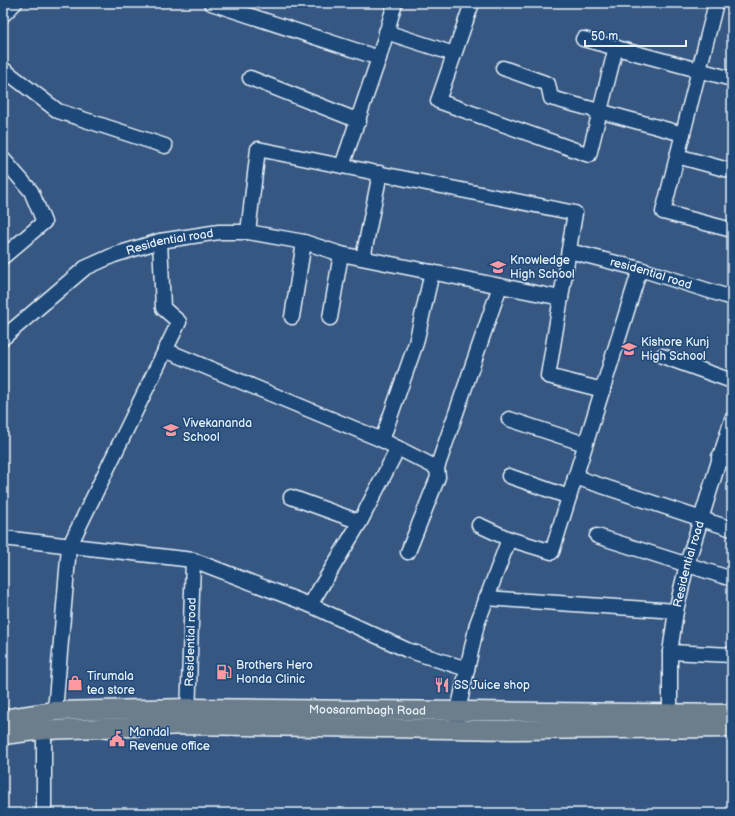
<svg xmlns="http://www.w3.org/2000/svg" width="735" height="816" font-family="'Balsamiq Sans',sans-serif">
<rect width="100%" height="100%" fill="#365782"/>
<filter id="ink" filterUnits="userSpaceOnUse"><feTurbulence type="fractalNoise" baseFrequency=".025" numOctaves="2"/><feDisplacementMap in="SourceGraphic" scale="8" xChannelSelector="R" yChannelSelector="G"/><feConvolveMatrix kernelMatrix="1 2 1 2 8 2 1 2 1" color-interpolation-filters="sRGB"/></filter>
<g filter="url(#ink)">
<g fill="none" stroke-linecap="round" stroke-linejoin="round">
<defs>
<g id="minor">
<path d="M211,3L379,58"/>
<path d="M472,3L438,101L589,155L616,47"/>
<path d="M716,3L663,212L732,230"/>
<path d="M3,15L15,3"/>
<path d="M386,32L454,54"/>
<path d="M583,39L732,79"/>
<path d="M503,68L548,84L551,98L683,134"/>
<path d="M3,69L58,111L165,146"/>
<path d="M250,78L359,121"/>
<path d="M677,156L732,171"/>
<path d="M3,159L31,191L44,222L3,257"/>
<path d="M342,166L379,58L395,3"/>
<path d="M248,232L258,149L575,213L548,376L603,390"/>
<path id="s1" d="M569,251L640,269L732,298"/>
<path d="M363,258L380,173"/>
<path d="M292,317L304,242"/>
<path d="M330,318L341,254"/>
<path id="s2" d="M3,338L85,268L114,255L160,241L219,232H248L304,242L341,254L561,298"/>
<path d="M165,350L382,440L437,468"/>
<path d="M662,356L732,381"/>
<path d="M509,419L585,444"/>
<path d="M382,440L416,343L432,272"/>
<path d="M719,457L732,461"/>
<path d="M509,476L569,497"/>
<path d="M575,477L732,529"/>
<path d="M291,497L360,522"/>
<path d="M479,525L509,539L552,552L640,269"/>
<path d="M597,536L732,579"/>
<path d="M3,538L193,560L310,605L407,650L467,669"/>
<path d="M408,552L438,477L437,468L500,286"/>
<path d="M486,598L676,611"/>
<path d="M310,605L360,522L398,448"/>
<path d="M670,652L732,655"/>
<path d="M55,711L69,547L179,322L163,308L160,241"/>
<path id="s3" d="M670,715V652L676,611L687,564L732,419"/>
<path id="s4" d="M188,717L193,560"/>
<path d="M44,721V813"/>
<path d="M457,721L458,711L477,624L509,539"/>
</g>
<g id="major">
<path id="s5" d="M3,719L55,711L189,708L732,714"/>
<path d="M3,735L44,730L188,725L512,730L732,728"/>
</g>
</defs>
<!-- minor casing -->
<use href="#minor" stroke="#e8f1f8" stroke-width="17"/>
<!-- major casing -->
<use href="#major" stroke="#e8f1f8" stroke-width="21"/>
<!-- minor -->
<use href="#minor" stroke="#1f4a7a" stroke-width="14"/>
<!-- major -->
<use href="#major" stroke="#6c7d8b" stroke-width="18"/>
</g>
</g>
<!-- icons -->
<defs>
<symbol id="university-bare" viewBox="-9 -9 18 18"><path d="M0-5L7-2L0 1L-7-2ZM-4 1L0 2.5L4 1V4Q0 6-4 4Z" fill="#ff9aa2" stroke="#1f4a7a" stroke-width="2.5" paint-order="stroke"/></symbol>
<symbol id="fuel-bare" viewBox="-9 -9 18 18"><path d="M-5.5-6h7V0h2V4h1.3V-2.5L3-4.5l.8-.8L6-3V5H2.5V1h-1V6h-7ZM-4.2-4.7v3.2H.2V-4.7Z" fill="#ff9aa2" stroke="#1f4a7a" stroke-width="2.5" paint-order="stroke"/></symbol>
<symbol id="shop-bare" viewBox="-9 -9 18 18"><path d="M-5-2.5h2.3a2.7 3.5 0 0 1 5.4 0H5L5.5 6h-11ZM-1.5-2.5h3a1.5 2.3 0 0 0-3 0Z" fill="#ff9aa2" stroke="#1f4a7a" stroke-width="2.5" paint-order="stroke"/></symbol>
<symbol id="restaurant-bare" viewBox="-9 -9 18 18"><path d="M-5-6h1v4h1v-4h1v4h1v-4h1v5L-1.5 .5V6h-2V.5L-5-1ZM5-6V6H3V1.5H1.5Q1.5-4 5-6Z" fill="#ff9aa2" stroke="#1f4a7a" stroke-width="2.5" paint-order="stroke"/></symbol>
<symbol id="civic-bare" viewBox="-9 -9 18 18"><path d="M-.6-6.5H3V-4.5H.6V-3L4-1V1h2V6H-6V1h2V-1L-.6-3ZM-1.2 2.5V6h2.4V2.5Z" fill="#ff9aa2" stroke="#1f4a7a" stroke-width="2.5" paint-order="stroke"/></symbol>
</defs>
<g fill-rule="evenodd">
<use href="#university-bare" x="487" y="256" width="22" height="22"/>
<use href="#university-bare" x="618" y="338" width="22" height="22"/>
<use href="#university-bare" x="160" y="419" width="22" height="22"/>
<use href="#fuel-bare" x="213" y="661" width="22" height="22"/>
<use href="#shop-bare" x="64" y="672" width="22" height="22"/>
<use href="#restaurant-bare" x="431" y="674" width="22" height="22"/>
<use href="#civic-bare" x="106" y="728" width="22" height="22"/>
</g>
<g text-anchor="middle" stroke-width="3" stroke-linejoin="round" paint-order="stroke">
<!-- street labels -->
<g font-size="12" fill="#e8f1f8" stroke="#1f4a7a">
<text dy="4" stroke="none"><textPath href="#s2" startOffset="197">Residential road</textPath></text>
<text dy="4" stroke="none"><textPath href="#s1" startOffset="85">residential road</textPath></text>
<text dy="4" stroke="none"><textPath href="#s3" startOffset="153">Residential road</textPath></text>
<text dy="4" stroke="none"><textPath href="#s4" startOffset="75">Residential road</textPath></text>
<text dy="4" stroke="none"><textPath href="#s5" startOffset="365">Moosarambagh Road</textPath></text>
</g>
<!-- poi labels -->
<g font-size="12" fill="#e8f1f8" stroke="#1f4a7a" text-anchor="start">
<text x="510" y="264">Knowledge<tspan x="510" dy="14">High School</tspan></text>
<text x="641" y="346">Kishore Kunj<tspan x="641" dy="14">High School</tspan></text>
<text x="183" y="427">Vivekananda<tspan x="183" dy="14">School</tspan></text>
<text x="236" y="669">Brothers Hero<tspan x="236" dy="14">Honda Clinic</tspan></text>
<text x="87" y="680">Tirumala<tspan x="87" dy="14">tea store</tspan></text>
<text x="454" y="689">SS Juice shop</text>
<text x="129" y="736">Mandal<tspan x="129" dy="14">Revenue office</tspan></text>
</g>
</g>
<!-- margin -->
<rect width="735" height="816" fill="none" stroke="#1f4a7a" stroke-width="16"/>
<rect x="8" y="8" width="719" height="800" fill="none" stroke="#e8f1f8" stroke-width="1.5" filter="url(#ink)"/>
<!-- scale -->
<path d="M585 40v6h101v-6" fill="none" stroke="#e8f1f8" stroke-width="2"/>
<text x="591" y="40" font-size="12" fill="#e8f1f8" stroke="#1f4a7a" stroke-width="3" paint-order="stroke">50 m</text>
</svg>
